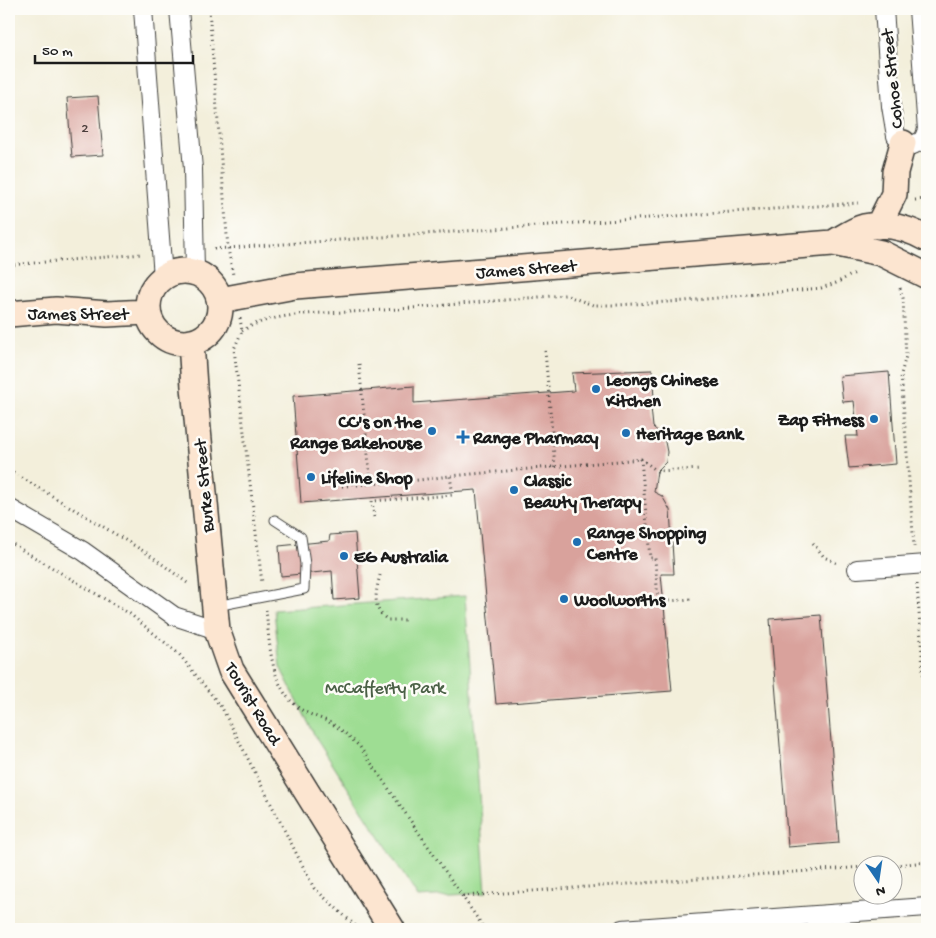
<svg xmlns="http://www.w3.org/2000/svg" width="936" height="938" font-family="'Gochi Hand',sans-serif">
<rect width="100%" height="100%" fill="#fdfcf7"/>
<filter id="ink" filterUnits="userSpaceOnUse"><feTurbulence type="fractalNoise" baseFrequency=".02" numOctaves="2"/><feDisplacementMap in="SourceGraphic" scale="10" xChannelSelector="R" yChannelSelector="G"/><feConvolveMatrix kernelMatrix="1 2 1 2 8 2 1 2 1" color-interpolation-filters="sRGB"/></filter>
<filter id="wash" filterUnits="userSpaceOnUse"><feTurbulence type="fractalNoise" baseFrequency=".0096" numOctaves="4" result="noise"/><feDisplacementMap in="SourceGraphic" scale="20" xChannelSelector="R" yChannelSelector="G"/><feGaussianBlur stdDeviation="1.12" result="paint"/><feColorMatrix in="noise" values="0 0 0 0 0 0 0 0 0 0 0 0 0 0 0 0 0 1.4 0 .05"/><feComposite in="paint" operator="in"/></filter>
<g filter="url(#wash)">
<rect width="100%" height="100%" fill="#f3efdb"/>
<!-- green -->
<path fill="#9edd93" stroke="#5d7c58" d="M465,596L486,893L418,897L317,740L280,667L274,610Z"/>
<g id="blocks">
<!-- building -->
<path fill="#d9a29c" d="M98,96L103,155L72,157L67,98Z
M652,370L654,398H650L653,427L664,437L667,452L666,462L657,471L654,492L662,496L670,510L674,574H661L672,691L496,704L476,490L301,503L293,396L414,386V403L574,391L572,373Z
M889,372L896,464L849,468L845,436H858L854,401L843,402L840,376Z
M355,533L360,598L334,600L332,571L281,576L279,546L329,541L330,535Z
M821,615L839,843L788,847L770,619Z"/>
</g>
</g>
<g filter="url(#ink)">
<use href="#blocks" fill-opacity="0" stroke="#3c3c39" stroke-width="1"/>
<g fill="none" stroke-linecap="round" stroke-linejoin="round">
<defs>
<path id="lane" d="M216,606L304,589L305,564L301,537L275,520"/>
<path id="street" d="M143,9L163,277
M179,9L193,169L195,272
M884,9L891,106L896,136L903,143L913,145L923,140L927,130L918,9
M9,508L83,551L174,616L217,630
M857,569L927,564
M622,929L927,907"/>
<path id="secondary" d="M878,226L894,194L895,172L903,143
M833,243C842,238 853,230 864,227C886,222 908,228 927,239
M148 307a36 36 0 1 1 72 0a36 36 0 1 1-72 0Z
M220,300L295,286L833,243L881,253L927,276
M9,314L56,310L107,314L147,312
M191,342L194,387L217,630L231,670L392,929"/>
</defs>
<!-- lane casing -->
<use href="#lane" stroke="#3c3c39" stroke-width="11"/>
<!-- street casing -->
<use href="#street" stroke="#3c3c39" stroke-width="20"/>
<!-- secondary casing -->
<use href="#secondary" stroke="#3c3c39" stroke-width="28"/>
<!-- path -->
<path stroke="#3c3c39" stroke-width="3" stroke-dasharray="1 4" stroke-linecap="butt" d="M209,9L228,248L233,275
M915,200L927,199
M214,249L858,203
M9,265L143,254
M900,288L903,298L906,356L901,374L914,547
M240,318L242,331L234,349L262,583
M242,331C274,310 330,314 368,311C433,307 499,300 565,295L593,305H617L685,301L821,288L836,283L857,272
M545,351L555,467
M359,364L371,484
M641,459L650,558H655L658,602L691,599
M9,470L150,555L190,585
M332,487L419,480L450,476L641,459L657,471L701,469
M374,517L372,501L453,495L450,476
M9,542L130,614L179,654L222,708L314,888L359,929
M813,543L824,557L839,564
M380,575C376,591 371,609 388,620H405
M917,584L927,725
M266,610C270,643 269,686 299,708C307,714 318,717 327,721C340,728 350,737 360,747L482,925
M885,866L927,862
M463,896L864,867"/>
<!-- lane -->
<use href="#lane" stroke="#fff" stroke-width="9"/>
<!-- street -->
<use href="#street" stroke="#fff" stroke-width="18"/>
<!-- secondary -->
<use href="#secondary" stroke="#fce5d0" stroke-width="25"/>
</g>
</g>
<!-- markers -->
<g fill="#1f6fb2" stroke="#fdfcf7" stroke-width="2">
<circle cx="596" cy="389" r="5"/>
<circle cx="874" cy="419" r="5"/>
<circle cx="432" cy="431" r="5"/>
<circle cx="626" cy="433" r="5"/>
<path d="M460.5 429.5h5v5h5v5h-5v5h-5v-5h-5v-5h5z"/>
<circle cx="311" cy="477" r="5"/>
<circle cx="514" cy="490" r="5"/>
<circle cx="577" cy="542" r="5"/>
<circle cx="344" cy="556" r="5"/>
<circle cx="564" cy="599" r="5"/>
</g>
<g text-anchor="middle" stroke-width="5" stroke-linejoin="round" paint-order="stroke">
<!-- number labels -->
<g font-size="15" fill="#4b3e3c">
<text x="85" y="132">2</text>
</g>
<!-- street labels -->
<g font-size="18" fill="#1c1c1c" stroke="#fdfcf7">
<text transform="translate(891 79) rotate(-96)" y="6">Cohoe Street</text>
<text transform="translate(526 268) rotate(-4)" y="6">James Street</text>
<text x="78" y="319">James Street</text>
<text transform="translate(203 486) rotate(-95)" y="6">Burke Street</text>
<text transform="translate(254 703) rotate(59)" y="6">Tourist Road</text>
</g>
<!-- poi labels -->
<g font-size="18" font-weight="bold" fill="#1c1c1c" stroke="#fdfcf7" text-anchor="start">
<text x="606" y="385">Leongs Chinese<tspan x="606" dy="21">Kitchen</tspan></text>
<text x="864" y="425" text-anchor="end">Zap Fitness</text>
<text x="422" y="427" text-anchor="end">CC's on the<tspan x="422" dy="21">Range Bakehouse</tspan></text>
<text x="636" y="439">Heritage Bank</text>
<text x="473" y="443">Range Pharmacy</text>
<text x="321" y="483">Lifeline Shop</text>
<text x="524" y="486">Classic<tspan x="524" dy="21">Beauty Therapy</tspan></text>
<text x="587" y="538">Range Shopping<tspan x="587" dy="21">Centre</tspan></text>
<text x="354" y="562">EG Australia</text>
<text x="574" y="605">Woolworths</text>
</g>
<!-- park labels -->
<g font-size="18" fill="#4a6046" stroke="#fdfcf7">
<text x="385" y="693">McCafferty Park</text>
</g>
</g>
<!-- margin -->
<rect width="936" height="938" fill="none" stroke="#fdfcf7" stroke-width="30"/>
<!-- north arrow -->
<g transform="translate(878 880) rotate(167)"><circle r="24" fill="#fdfcf7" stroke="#a3a29f"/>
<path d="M0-4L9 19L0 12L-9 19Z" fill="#1f6fb2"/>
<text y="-8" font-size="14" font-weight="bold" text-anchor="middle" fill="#1c1c1c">N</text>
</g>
<!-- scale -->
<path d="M35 55v8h158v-8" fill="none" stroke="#1c1c1c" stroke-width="2.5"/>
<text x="42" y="55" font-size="15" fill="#1c1c1c" stroke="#fdfcf7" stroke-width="4" paint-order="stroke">50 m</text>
</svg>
